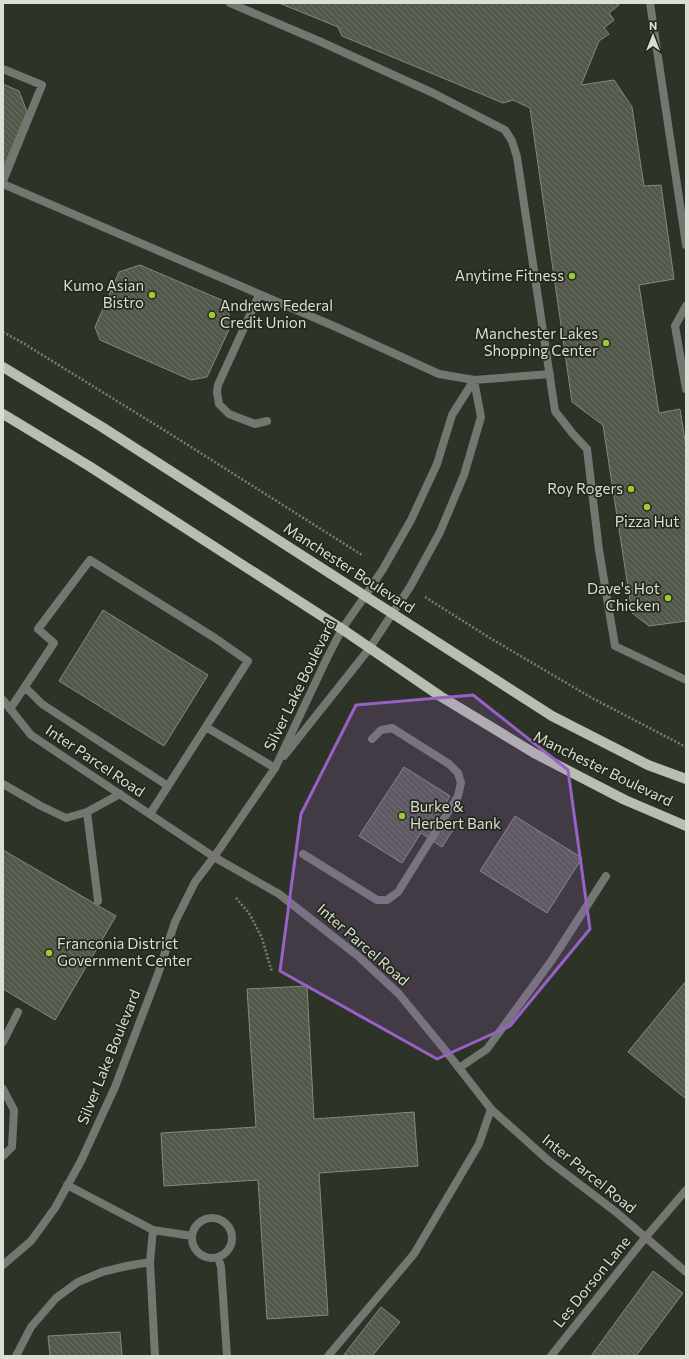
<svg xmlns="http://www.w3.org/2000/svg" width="689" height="1359" font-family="Commissioner,sans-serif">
<defs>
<pattern id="building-back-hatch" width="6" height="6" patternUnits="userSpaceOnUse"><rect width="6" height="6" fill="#52584a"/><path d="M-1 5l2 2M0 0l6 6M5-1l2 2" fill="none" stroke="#6a7063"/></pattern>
</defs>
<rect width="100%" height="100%" fill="#2d3326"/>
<!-- building -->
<path fill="url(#building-back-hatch)" stroke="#848b7b" d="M279,3H618L619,5L609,13L614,20L604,28L609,34L599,41L581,85L614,80L632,107L644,186L661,185L674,279L639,285L659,413L680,409L686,447V621L649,626L632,613L603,425L572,402L530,108L513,100L503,103L342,36L338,27Z
M3,84L19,91L27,112L3,169Z
M140,265L224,301L232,323L207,377L191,380L100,340L95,327L119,272Z
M103,610L208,675L164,746L59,681Z
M404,767L450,796L436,819L453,830L442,847L421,833L402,863L359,836Z
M515,816L582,858L547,913L480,871Z
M3,850L116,916L55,1020L3,989Z
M686,981V1097L685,1098L628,1052Z
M307,986L314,1119L414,1112L418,1166L319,1173L328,1315L267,1319L258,1180L164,1186L161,1133L256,1127L247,989Z
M653,1271L683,1293L636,1356H591Z
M381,1307L400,1322L372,1356H343Z
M120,1332L122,1356H50L48,1336Z"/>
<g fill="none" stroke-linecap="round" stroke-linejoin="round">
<!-- path -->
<path stroke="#797e73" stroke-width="2.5" stroke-dasharray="2 2" stroke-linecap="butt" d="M3,332L23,343L172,435L362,555
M425,597L490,638L592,698L686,747
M236,898L249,913L262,938L272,972"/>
<!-- lane -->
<path stroke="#747771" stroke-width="8" d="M230,3L319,41L433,93L505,130L512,141L517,157L555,411L573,434L587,449L599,550L615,646L686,680
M650,3L686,245
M3,69L42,85L3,181
M3,184L336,327L439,374L474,380L550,374
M259,295L218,385L217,392L219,404L229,414L255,424L267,421
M686,306L675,326L686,389
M365,596L383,569L411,520L437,464L452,415L474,380
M392,614L410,587L440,532L464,475L481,417L474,380
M25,687L42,704L168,786
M10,709L54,643L38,629L90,560L215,638L248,661L150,814
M3,784L41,806L66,818L87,812
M303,854L377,900H387L398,892L458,796L461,783L458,773L449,764L392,728L381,730L372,739
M98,901L87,812L120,794
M3,1042L18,1012
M459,1068L487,1049L552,960L606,876
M3,1089L14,1110L12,1147L3,1156
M67,1185L153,1230L150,1262L155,1356
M192 1238a20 20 0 1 1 40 0a20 20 0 1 1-40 0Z
M153,1230L192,1236
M218,1257L221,1267L227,1356
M3,1265L31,1241L55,1208L81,1161L115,1087L158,974L175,922L195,882L214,857L275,768L206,727
M16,1356L31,1327L56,1298L78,1282L102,1272L127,1266L150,1262
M328,1356L414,1254L479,1144L491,1109"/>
<!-- street -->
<path stroke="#747771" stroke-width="8" d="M3,700L31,735L214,857L279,894L358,956L399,994L445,1050L491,1109L549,1161L616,1212L686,1272
M284,756L369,649L392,614
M275,768L327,658L342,629L365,596
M551,1356L645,1238L686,1190"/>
<!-- primary -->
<path stroke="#b8beb0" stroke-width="10" d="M3,367L102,427L552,716L648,765L686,779
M3,414L89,466L342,629L440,696L534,753L625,800L686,826"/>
</g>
<!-- marked area -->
<path fill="#9861c6" fill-opacity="0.2" stroke="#9861c6" stroke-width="3" stroke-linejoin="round" d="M473,695L568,770L590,929L510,1026L437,1059L280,971L301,814L356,705Z"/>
<!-- markers -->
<g fill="#9acb34" stroke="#23291c" stroke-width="1.5">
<circle cx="572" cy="276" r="4"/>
<circle cx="152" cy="295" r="4"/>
<circle cx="212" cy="315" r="4"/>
<circle cx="606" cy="343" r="4"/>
<circle cx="631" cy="489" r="4"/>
<circle cx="647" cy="507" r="4"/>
<circle cx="668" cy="598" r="4"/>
<circle cx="402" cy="816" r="4"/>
<circle cx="49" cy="953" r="4"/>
</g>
<g text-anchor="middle" stroke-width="3.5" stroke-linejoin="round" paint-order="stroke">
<!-- poi labels -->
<g font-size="15" fill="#daded5" stroke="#23291c" text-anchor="end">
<text x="564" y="281">Anytime Fitness</text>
<text x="144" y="291">Kumo Asian<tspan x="144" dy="17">Bistro</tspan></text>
<text x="220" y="311" text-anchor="start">Andrews Federal<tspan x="220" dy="17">Credit Union</tspan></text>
<text x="598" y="339">Manchester Lakes<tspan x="598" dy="17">Shopping Center</tspan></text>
<text x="623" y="494">Roy Rogers</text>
<text x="647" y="527" text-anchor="middle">Pizza Hut</text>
<text x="660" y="594">Dave's Hot<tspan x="660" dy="17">Chicken</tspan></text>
<text x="410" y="812" text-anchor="start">Burke &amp;<tspan x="410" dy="17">Herbert Bank</tspan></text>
<text x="57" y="949" text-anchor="start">Franconia District<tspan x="57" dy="17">Government Center</tspan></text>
</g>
<!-- street labels -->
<g font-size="15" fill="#daded5" stroke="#23291c">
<text transform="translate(349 568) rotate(33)" y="5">Manchester Boulevard</text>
<text transform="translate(300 685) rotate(-64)" y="5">Silver Lake Boulevard</text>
<text transform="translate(95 761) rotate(34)" y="5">Inter Parcel Road</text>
<text transform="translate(603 769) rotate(26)" y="5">Manchester Boulevard</text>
<text transform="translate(363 945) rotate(41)" y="5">Inter Parcel Road</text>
<text transform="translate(109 1057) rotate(-68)" y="5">Silver Lake Boulevard</text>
<text transform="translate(589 1174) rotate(39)" y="5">Inter Parcel Road</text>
<text transform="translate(592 1282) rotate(-51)" y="5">Les Dorson Lane</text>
</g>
</g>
<!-- border -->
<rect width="689" height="1359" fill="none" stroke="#daded5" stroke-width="8"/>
<!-- north arrow -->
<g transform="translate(653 36)" stroke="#23291c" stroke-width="3" paint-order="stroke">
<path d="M0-3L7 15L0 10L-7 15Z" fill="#daded5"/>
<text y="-6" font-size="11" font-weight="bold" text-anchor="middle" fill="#daded5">N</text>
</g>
</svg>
